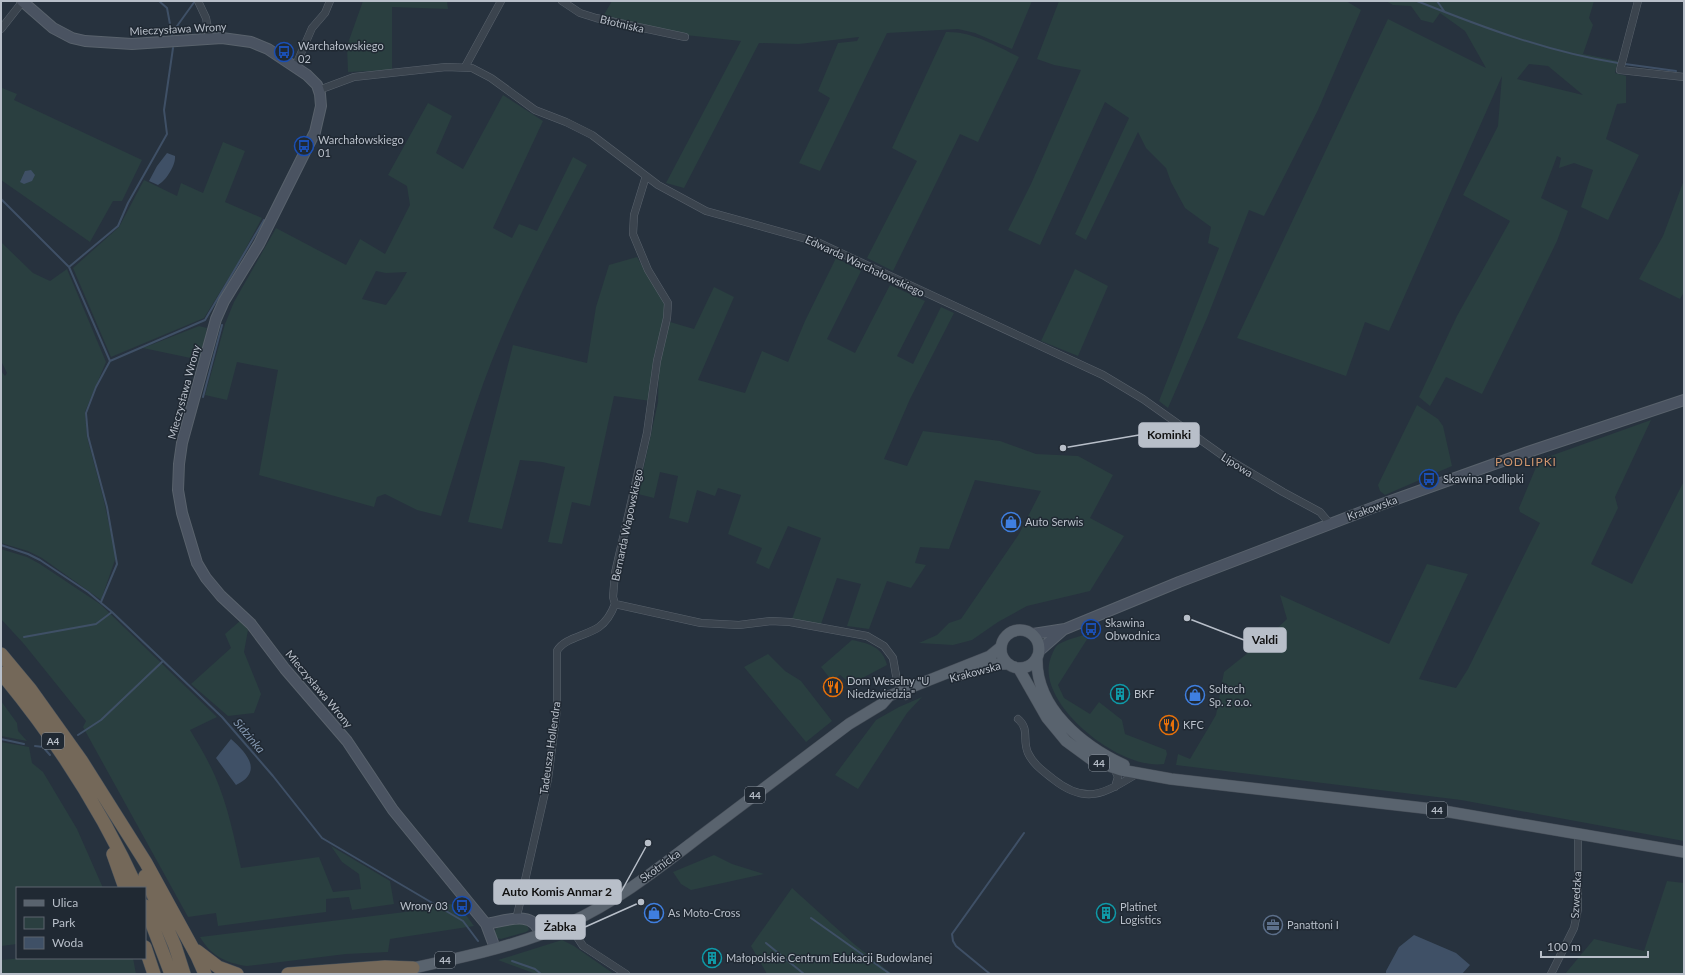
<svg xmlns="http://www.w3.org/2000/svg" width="1685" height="975" font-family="Lato,sans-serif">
<rect width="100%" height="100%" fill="#27323e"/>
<!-- green -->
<path fill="#2a3f40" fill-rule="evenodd" d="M363,1H447L448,9L392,7V70L348,72L347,46Z
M612,1H1032L1012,49L975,33L958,29L887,33L820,171L799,163L830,98L818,91L838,43L857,41L859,37L799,44L759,43L684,188L666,183L741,41L685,35L602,18Z
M1059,1H1346L1361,10L1318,110L1264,216L1249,210L1207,318L1168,408L1159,401L1219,248L1208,243L1211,227L1185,208L1171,182L1166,168L1146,148L1138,132L1086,240L1075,234L1129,118L1105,102L1040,245L1008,230L1031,184L1081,70L1054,65L1037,59Z
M1386,1H1594L1589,18L1593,25L1583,54L1618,61L1615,73L1626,76V103L1617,104L1606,139L1639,155L1608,220L1581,207L1593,170L1574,163L1559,168L1561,158L1557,156L1541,198L1568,211L1557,241L1482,394L1446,377L1430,406L1419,397L1457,316L1510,221L1463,195L1498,126L1502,76L1389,331L1365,322L1346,376L1237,338L1388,19L1486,68L1465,31L1440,13L1433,23L1421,20L1411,6L1393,5ZM1529,64L1548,66L1583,95L1517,79Z
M946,32C971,31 997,46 1019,57L978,142L960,134L893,271L867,258L917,161L892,148Z
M2,88L17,94L14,100L142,160L122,201H113L90,242L1,180Z
M503,95L543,121L493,228L512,238L519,224L537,231L573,157L587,165C557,223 525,281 500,341C476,397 459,458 441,516L417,510L385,494L377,497L374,507L259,475L278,370L237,362L227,400L205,395L225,324L234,302L276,228L346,265L360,239L385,254L410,205L407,186L388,175L428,103L452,116L436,153L463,169ZM376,271L386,273L407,272L396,291L386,305L362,299Z
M223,142L245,151L225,202L262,218L239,261L204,318L111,357L73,268L119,227L144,180L177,196L181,183L203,193Z
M1684,180V292L1680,299L1639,279L1663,236Z
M1,242L33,273L50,281L67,269L106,362L85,412L87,437L104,501L116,557L101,600L42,558L28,551L1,543V371L5,376L7,373L1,361Z
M637,257L665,305L664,320L655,352L651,401L614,396L590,506L572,502L562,544L548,542L565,467L542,462L520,460L502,529L468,522L513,345L587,363L596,307L609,265Z
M836,258L861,271L827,339L855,353L890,285L925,301L897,356L913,364L941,307L954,313L910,399L884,459L907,466L923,431L1000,441L1036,454L1078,456L1113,475L1090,518L1124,536L1090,591L1027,606L998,622L972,640L953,645L919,643L937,635L949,623L961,619L1019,534L1041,491L975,480L949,549L920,547L915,563L926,565L911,588L887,581L869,629L847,626L861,584L837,578L821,624L792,619L821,538L788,526L769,569L756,563L762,548L728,534L741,495L718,488L715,496L697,490L688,523L669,518L678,476L660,472L654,498L638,494L658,402L659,363L670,322L694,329L714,287L734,297L698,380L745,393L762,351L788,362L805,321Z
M1075,269L1108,286L1078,356L1041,341Z
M199,326L207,328L200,360L143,348Z
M1417,405L1438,419L1443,426L1452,466L1385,495L1380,491L1378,485Z
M1651,420L1615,497L1618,508L1591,564L1632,584L1684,481V841L1461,800L1176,765L1178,754L1190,759L1216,715L1224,672L1269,636L1287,619L1280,595L1389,644L1427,564L1468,574L1419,679L1456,688L1468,669L1540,523L1520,512L1519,508L1539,460Z
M1,549L27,557L40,564L100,604L217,717L190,730C199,745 208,760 215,776C228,806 234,837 241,868L319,857L333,892L361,889L359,874L342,862L331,846L390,881L394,904L352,910L349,897L326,899V912L218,926L216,913L188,917L83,727L86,721L24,644L1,619Z
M240,621L248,630L244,652L261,694L254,713L228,716L191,684L231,648L225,634Z
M1091,633L1058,685L1064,698L1090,714L1099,702L1122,720L1125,734L1166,750L1167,754L1164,764C1120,771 1033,702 1051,657C1053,652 1055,646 1059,644C1068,639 1081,636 1091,633Z
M852,640C868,643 883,647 887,665L851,684L840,675L832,681L821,667Z
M768,654L785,671L801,681L832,721L806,742L744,667Z
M922,697L907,713L858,789L835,775L876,720L899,707Z
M1,701L17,723L18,731L27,741L1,736Z
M1,742L29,747L32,763L43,772L77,829L103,888H17V944L1,946Z
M714,855L732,864L764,874L691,890L681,884L673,872Z
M1667,881L1684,883V974H1565L1594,939L1644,951Z
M792,888L854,944L892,974H767L751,946Z
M457,903L474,926L390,939L388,952L346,954L247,966C226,963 211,956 200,937L405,912Z
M523,922L528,927L529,930L526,932L501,939L496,938L494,933L497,927Z
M562,940L574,946L614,974H536L498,960Z
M23,958H133L136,974H1V960Z"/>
<!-- water -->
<path fill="#3f5066" d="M167,153L175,156C176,165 166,181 158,185L149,181L157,166Z
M31,170L35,175L32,181L24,184L20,182L25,171Z
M231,739C248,754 263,772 236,785L216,758Z
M1414,935L1456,953L1470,965L1462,974H1386V971L1399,947Z"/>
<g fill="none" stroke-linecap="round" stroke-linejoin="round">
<!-- stream -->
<path stroke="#3f5066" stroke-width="2" d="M159,1L167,8L172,35
M1417,1C1482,27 1548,52 1618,63
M1437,1L1444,11
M172,33L195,1
M1625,64L1676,71
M1,199L69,267L110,361L96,387L86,413L88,436L107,507L117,564L101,602
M69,267L118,226L128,203L167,134L164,110L173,48
M110,361L205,320L264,220
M203,397L222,325
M1,545L28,554L40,560L88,592L112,612L222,717L273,776L322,838L463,921L478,941
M24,637L96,624L112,612
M78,735L101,720L163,661
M1,739L24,744
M35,746L43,747L50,755
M811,918L890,974
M766,943L804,974
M512,961L535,969L541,974
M990,974L956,946L953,941L952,934L1024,833"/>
<defs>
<path id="street" d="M198,1L206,18L210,39
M562,1L580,13L596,18L685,37
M1638,1L1620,70L1684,77
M1,29L23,1
M295,67L312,28L325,13L330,1
M465,67L501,1
M319,90L354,77L446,67L472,68L491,78L535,110L566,122L592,135L658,185L706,211L817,242L1103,375L1143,399L1226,458L1283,492L1320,512L1330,524
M646,176L634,215L633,234L648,270L668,303L667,318L657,361L647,433L615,573L613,597L615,604L701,623L739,625L771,621L790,622L867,636L884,646L893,658L897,681L906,696
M1018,719C1030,729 1022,740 1028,753C1033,764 1043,771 1053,779C1087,806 1105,793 1138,773
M1114,768L1118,777L1115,787
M516,920L548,779L557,709V651C564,638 586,636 599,627C606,622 612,612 615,604
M568,923L583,946L626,974
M1551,974L1574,928L1578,909V834"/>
<path id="secondary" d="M22,1L53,28L72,38L85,41L132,44L222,38L251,42L268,49L307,75L317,85L320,94L321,106L315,132L259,244L224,301L216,319L182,443L179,464L178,490L182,513L197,563L206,578L221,596L251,624L285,669L347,741L393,810L486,924L495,948
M1033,634L1065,629L1179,582L1377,506L1528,452L1684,400
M1039,651L1063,630
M486,924C505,921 534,909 540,934"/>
<path id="primary" d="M1001 649a19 19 0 1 1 38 0a19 19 0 1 1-38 0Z
M1037,657C1035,708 1083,746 1124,765
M1019,669L1047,718L1066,741L1092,760L1121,770L1171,779L1432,809L1684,852
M961,675L996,664H1007
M386,974C447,960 512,949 569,923C618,901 660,867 702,835C751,798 800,761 849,724L882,704L889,696L990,656L1001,647"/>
<path id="highway" d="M1,654L31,690L81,760L146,863L197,956L205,974
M1,673C55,738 102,811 137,888
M113,854L125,888
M145,876L175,946L184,974
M145,906L171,974
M145,947L154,974
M197,951L218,967L237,974
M288,974L385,967L413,968"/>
</defs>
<!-- street casing -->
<use href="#street" stroke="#59626c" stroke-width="8"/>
<!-- secondary casing -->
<use href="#secondary" stroke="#59626c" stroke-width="12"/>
<!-- primary casing -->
<use href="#primary" stroke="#454d57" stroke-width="12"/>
<!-- highway casing -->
<use href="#highway" stroke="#464f59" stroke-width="14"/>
<!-- street -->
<use href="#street" stroke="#3b444e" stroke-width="7"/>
<!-- secondary -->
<use href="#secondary" stroke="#4a5361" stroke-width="10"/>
<!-- primary -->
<use href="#primary" stroke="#59636e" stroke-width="11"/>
<!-- highway -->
<use href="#highway" stroke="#746859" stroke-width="13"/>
</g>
<!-- icons -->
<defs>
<symbol id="bus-ring" viewBox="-11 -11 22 22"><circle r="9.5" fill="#202933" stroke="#1a4fb4" stroke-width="1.5"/><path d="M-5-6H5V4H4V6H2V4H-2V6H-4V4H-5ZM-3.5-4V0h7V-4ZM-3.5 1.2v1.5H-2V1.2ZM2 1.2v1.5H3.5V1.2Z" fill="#1a4fb4"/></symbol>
<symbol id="shop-ring" viewBox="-11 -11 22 22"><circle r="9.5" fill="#202933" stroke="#3f7fe0" stroke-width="1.5"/><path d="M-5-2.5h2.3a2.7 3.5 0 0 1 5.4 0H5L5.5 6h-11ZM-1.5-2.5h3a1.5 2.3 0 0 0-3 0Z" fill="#3f7fe0"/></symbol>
<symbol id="restaurant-ring" viewBox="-11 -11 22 22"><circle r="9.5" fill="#202933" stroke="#e8710a" stroke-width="1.5"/><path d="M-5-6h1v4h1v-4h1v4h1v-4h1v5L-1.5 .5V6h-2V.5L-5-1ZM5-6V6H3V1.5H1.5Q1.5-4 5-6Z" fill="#e8710a"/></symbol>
<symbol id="building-ring" viewBox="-11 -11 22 22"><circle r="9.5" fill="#202933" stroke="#0f9aa8" stroke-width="1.5"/><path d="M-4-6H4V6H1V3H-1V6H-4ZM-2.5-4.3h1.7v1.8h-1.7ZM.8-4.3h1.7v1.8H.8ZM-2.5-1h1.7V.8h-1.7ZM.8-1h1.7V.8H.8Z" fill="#0f9aa8"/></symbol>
<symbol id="office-ring" viewBox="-11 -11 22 22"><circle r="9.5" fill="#202933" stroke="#5c6f8a" stroke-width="1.5"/><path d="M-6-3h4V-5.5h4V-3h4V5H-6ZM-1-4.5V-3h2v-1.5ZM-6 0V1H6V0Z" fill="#5c6f8a"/></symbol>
</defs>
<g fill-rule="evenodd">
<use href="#bus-ring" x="273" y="41" width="22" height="22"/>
<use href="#bus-ring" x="293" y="135" width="22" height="22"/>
<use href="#bus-ring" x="1418" y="468" width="22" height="22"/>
<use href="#shop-ring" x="1000" y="511" width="22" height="22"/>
<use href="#bus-ring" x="1080" y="618" width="22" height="22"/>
<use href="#restaurant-ring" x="822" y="676" width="22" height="22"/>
<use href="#building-ring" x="1109" y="683" width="22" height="22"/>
<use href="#shop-ring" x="1184" y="684" width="22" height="22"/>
<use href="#restaurant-ring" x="1158" y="714" width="22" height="22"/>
<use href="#bus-ring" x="451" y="895" width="22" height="22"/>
<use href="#shop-ring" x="643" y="902" width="22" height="22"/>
<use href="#building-ring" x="1095" y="902" width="22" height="22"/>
<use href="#office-ring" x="1262" y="914" width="22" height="22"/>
<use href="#building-ring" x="701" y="947" width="22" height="22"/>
</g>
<g text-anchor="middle" stroke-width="3" stroke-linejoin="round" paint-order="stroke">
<!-- shield labels -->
<g fill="#202933" stroke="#8a929c" stroke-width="1">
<rect x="42" y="733" width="22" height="16" rx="3"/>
<rect x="1089" y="755" width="20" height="16" rx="3"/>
<rect x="745" y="787" width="20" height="16" rx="3"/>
<rect x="1427" y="802" width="20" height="16" rx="3"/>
<rect x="435" y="952" width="20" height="16" rx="3"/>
</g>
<g font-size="10" font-weight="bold" fill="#b8bfc9">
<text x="53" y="745">A4</text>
<text x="1099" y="767">44</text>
<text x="755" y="799">44</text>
<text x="1437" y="814">44</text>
<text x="445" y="964">44</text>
</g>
<!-- street labels -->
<g font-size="11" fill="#b8bfc9" stroke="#202933">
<text transform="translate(622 24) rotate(13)" y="4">Błotniska</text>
<text transform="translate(178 29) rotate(-3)" y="4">Mieczysława Wrony</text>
<text transform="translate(865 266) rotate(25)" y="4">Edwarda Warchałowskiego</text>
<text transform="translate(184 392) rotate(-75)" y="4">Mieczysława Wrony</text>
<text transform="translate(1237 465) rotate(32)" y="4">Lipowa</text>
<text transform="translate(1372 508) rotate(-20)" y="4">Krakowska</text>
<text transform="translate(627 525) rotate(-78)" y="4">Bernarda Wapowskiego</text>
<text transform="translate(975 672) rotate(-15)" y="4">Krakowska</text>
<text transform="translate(319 689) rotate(50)" y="4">Mieczysława Wrony</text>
<text transform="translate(550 748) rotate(-82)" y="4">Tadeusza Hollendra</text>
<text transform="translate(660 866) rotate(-36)" y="4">Skotnicka</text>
<text transform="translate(1576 895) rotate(-87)" y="4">Szwedzka</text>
</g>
<!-- poi labels -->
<g font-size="11" fill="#b8bfc9" stroke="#202933" text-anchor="start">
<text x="298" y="50">Warchałowskiego<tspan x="298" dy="13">02</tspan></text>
<text x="318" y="144">Warchałowskiego<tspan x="318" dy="13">01</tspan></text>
<text x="1443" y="483">Skawina Podlipki</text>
<text x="1025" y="526">Auto Serwis</text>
<text x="1105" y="627">Skawina<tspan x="1105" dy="13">Obwodnica</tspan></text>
<text x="847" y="685">Dom Weselny "U<tspan x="847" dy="13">Niedźwiedzia"</tspan></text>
<text x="1209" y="693">Soltech<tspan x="1209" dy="13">Sp. z o.o.</tspan></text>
<text x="1134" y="698">BKF</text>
<text x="1183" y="729">KFC</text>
<text x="448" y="910" text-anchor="end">Wrony 03</text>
<text x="1120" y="911">Platinet<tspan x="1120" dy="13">Logistics</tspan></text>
<text x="668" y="917">As Moto-Cross</text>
<text x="1287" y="929">Panattoni I</text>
<text x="726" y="962">Małopolskie Centrum Edukacji Budowlanej</text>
</g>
<!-- neighbourhood labels -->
<g font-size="12" letter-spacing="1" fill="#cd956e" stroke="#202933">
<text x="1526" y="466">PODLIPKI</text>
</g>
<!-- water labels -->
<g font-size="12" font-style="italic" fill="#8296ae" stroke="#202933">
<text transform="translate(249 736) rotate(50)" y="4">Sidzinka</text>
</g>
</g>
<!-- callouts -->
<path fill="none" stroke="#b8bfc9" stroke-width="1.5" d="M1063 448L1139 435M1187 618L1244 640M648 843L621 892M641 902L585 927"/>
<g fill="#b8bfc9" stroke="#202933" stroke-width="1.5">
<circle cx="1063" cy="448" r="4"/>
<circle cx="1187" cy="618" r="4"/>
<circle cx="648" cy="843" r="4"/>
<circle cx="641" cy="902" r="4"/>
</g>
<g fill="#b8bfc9" stroke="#b8bfc9" stroke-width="1.5">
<rect x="1139" y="423" width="60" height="24" rx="4"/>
<rect x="1244" y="628" width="42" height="24" rx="4"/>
<rect x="494" y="880" width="127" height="24" rx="4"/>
<rect x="536" y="915" width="49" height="24" rx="4"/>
</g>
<g font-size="12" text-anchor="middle" font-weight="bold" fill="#111">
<text x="1169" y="439">Kominki</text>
<text x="1265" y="644">Valdi</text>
<text x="557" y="896">Auto Komis Anmar 2</text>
<text x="560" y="931">Żabka</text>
</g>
<!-- border -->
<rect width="1685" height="975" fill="none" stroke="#b8bfc9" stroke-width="4"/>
<!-- legend -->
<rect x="16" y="887" width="130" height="72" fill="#202933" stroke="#5d656f"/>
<rect x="24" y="900" width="20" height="6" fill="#59636e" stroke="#5d656f"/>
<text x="52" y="907" font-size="12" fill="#b8bfc9">Ulica</text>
<rect x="24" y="917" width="20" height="12" fill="#2a3f40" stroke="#5d656f"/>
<text x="52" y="927" font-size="12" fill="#b8bfc9">Park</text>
<rect x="24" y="937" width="20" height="12" fill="#3f5066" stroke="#5d656f"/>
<text x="52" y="947" font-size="12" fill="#b8bfc9">Woda</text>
<!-- scale -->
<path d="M1541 951v6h107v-6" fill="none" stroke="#b8bfc9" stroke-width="2"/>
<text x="1547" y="951" font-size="12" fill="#b8bfc9" stroke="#202933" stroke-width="3" paint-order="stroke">100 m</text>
</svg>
